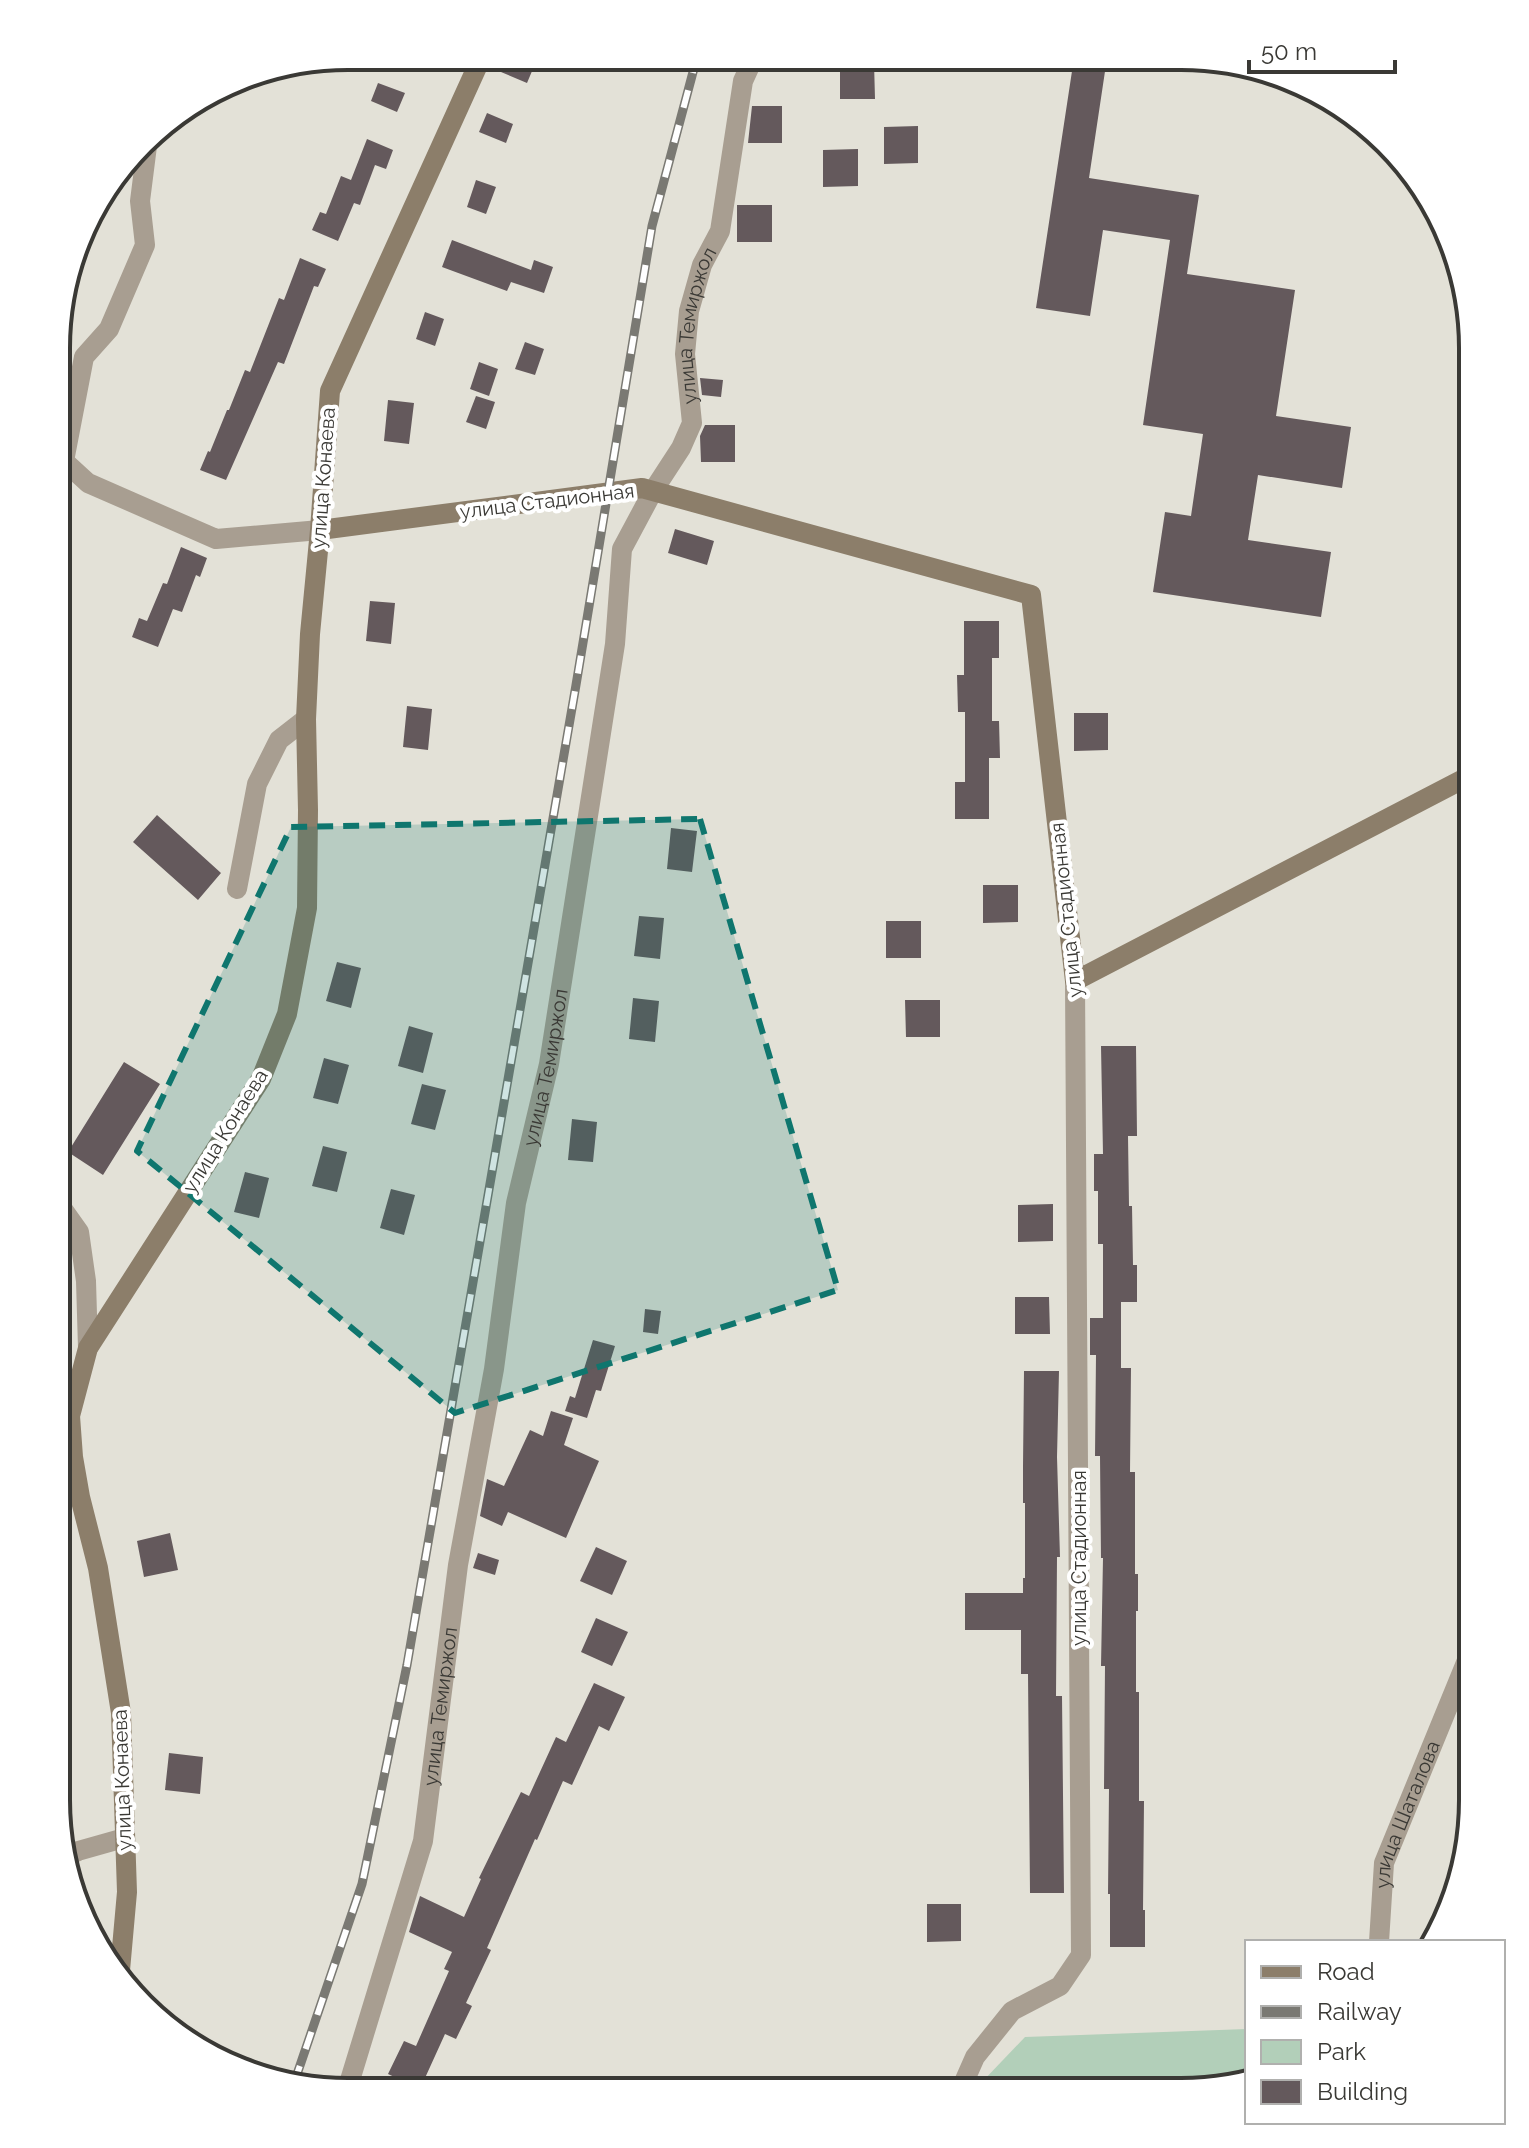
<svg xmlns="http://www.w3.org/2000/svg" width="1529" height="2148" font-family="Raleway,sans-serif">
<rect width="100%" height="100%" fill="#e3e1d7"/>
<!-- green -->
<path fill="#b2cfb9" d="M1247,2029V2077L1182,2092L978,2091L982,2082L1025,2037Z"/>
<!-- building -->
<path fill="#64595c" d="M507,56H517L535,64L527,83L501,72Z
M1074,58H1107L1089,178L1199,195L1187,274L1295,290L1276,416L1351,427L1342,488L1258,475L1248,540L1331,552L1321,617L1153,592L1165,512L1191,516L1203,434L1143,425L1170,240L1103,230L1090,316L1036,308Z
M840,62H874L875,99H840Z
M378,83L405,93L397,112L371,101Z
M752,106H782V143H748Z
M487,113L513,124L506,143L479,132Z
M918,126V163L884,164V127Z
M367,139L393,150L386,169L375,165L360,205L354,203L338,241L312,230L320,212L326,214L341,176L351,180Z
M858,149V186L823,187V150Z
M476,180L496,187L486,214L467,207Z
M737,205H772V242H737Z
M452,240L531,270L534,260L553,267L544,293L511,282L507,291L442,267Z
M300,258L326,269L318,287L314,286L284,364L278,362L226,480L200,470L208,451L210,452L227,410H229L245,370L250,372L279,298L284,300Z
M425,312L444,319L435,346L416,339Z
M525,342L544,349L535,375L515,369Z
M479,362L498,369L489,396L470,389Z
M700,378L723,380L721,397L702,395Z
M476,396L495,402L486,429L466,422Z
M388,400L414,403L409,444L384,441Z
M705,425H735V462H701L700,436Z
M675,529L714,541L707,565L668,553Z
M181,547L207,558L200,577L196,575L182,612L173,609L158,647L132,637L139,618L147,621L163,583L167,584Z
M370,601L395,603L391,644L366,641Z
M964,621H999V658H992V721H999L1000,758H989V819H955V782H965V712H958L957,675H964Z
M407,706L432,709L428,750L403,747Z
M1074,713H1108V750L1074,751Z
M157,815L221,873L198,900L133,842Z
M671,828L697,831L692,872L667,869Z
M983,885H1018V922L983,923Z
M639,916L664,918L660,959L634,956Z
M886,921H921V958H886Z
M337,962L361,968L351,1008L326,1001Z
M633,998L659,1001L655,1042L629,1039Z
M905,1000H940V1037H906Z
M409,1026L433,1033L423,1073L398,1066Z
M1101,1046H1136L1137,1136H1128L1129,1206H1132L1133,1265H1137V1302H1121V1368H1131L1130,1472H1135V1574H1138V1611H1136V1692H1139V1801H1144L1143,1910H1145V1947H1110V1894H1108L1109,1789H1104L1105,1666H1101L1103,1558H1101L1100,1456H1095L1096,1355H1090V1318H1103V1244H1098V1191H1094V1154H1103Z
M324,1058L349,1065L338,1104L313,1098Z
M124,1062L160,1084L103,1175L68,1152Z
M422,1084L446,1090L435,1130L411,1124Z
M572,1119L597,1122L593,1162L568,1160Z
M323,1146L347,1152L337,1192L312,1186Z
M245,1172L269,1178L259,1218L234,1212Z
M391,1189L415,1195L404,1235L380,1228Z
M1053,1204V1241L1018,1242V1205Z
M1015,1297H1049L1050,1334H1015Z
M645,1309L661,1311L658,1334L643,1332Z
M593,1340L615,1346L601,1391L596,1390L587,1418L565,1411L570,1396L575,1398Z
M1024,1371H1059L1057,1457L1060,1557H1057L1056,1696H1062L1064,1893H1030L1028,1674H1021V1630H965V1593H1023V1578H1025V1503H1023V1466Z
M551,1411L573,1418L564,1445L599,1461L566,1538L508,1512L502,1526L480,1516L487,1479L504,1486L530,1430L543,1436Z
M170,1533L178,1570L144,1577L137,1541Z
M596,1547L627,1561L612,1595L580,1581Z
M478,1553L499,1560L495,1575L473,1568Z
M596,1618L628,1632L612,1666L581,1652Z
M594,1683L625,1697L609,1731L599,1726L572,1785L563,1781L537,1840L535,1839L487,1948L491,1950L466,2003L472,2006L456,2039L445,2034L420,2089L388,2074L404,2041L416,2046L449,1971L444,1969L452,1952L409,1932L420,1896L464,1917L481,1879L479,1878L521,1792L529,1796L556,1737L566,1742Z
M169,1753L203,1757L200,1794L165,1790Z
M927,1904H961V1941L927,1942Z"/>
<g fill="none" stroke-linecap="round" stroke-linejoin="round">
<!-- street -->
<g stroke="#a89e91" stroke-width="20">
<path d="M58,461H64L84,357L109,329L145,245L140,201L148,138"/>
<path d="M64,461L88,483L216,539L320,530"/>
<path d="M237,889L257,784L279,740L306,719"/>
<path d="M57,1201L79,1232L86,1281L88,1348"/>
<path d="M69,1855L78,1851L124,1838"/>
<path id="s1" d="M1379,1942L1384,1863L1472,1648"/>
<path id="s2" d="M347,2090L423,1841L458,1565L494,1369L516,1203L549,1064L615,644L622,549L653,491L681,448L692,423L685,354L689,311L702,265L720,231L743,81L754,57"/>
<path d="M960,2091L975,2057L1012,2011L1060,1986L1081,1955L1075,981"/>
</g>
<!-- secondary -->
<path stroke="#8c7e6a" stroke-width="20" d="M320,530L642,488L1031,595L1075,981L1473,774
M120,1970L127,1892L121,1713L98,1568L80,1497L73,1457L70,1416L88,1348L261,1079L287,1014L307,908L308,810L306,719L310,634L320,530L330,391L482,56"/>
<defs>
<path id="rail" d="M294,2083L362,1884L407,1665L576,685L652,226L697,57"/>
</defs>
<!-- rail casing -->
<use href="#rail" stroke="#7a7973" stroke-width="9"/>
<!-- rail -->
<use href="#rail" stroke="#fff" stroke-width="6" stroke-dasharray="18" stroke-linecap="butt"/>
</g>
<!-- marked area -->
<path fill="#0f766e" fill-opacity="0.2" stroke="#0f766e" stroke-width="6" stroke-dasharray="16 10" stroke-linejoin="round" d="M700,819L838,1290L455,1413L137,1151L291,827Z"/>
<g text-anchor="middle" stroke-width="8" stroke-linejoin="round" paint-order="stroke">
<!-- street labels -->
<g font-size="20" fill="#3a3935" stroke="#fff">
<text dy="7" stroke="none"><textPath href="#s2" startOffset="1812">улица Темиржол</textPath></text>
<text transform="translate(323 478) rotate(-86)" y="7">улица Конаева</text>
<text transform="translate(547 501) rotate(-7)" y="7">улица Стадионная</text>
<text transform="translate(1066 910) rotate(-96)" y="7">улица Стадионная</text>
<text dy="7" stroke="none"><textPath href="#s2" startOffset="1044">улица Темиржол</textPath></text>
<text transform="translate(225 1131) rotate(-58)" y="7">улица Конаева</text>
<text transform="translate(1079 1558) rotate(-90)" y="7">улица Стадионная</text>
<text dy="7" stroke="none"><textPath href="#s2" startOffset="396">улица Темиржол</textPath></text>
<text transform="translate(122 1780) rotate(-92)" y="7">улица Конаева</text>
<text dy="7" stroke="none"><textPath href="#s1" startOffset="132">улица Шаталова</textPath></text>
</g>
</g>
<!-- crop -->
<path d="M0 0H1529V2148H0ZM348 70H1181A278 278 0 0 1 1459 348V1800A278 278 0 0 1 1181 2078H348A278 278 0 0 1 70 1800V348A278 278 0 0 1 348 70Z" fill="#fff" fill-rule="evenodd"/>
<path fill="none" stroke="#3a3935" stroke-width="4" d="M348 70H1181A278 278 0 0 1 1459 348V1800A278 278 0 0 1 1181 2078H348A278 278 0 0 1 70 1800V348A278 278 0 0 1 348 70Z"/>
<!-- legend -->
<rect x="1245" y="1940" width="260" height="184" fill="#ffffff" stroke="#b0b0ae" stroke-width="2"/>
<rect x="1261" y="1966" width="40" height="12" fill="#8c7e6a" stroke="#b0b0ae" stroke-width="2"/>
<text x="1317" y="1980" font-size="24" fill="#3a3935">Road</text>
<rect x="1261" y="2006" width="40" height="12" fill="#7a7973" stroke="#b0b0ae" stroke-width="2"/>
<text x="1317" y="2020" font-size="24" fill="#3a3935">Railway</text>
<rect x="1261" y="2040" width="40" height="24" fill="#b2cfb9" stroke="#b0b0ae" stroke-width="2"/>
<text x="1317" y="2060" font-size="24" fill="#3a3935">Park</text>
<rect x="1261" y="2080" width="40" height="24" fill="#64595c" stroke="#b0b0ae" stroke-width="2"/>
<text x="1317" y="2100" font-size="24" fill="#3a3935">Building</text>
<!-- scale -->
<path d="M1249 60v12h146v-12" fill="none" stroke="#3a3935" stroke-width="4"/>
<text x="1261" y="60" font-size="24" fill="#3a3935" stroke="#ffffff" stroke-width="6" paint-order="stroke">50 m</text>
</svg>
